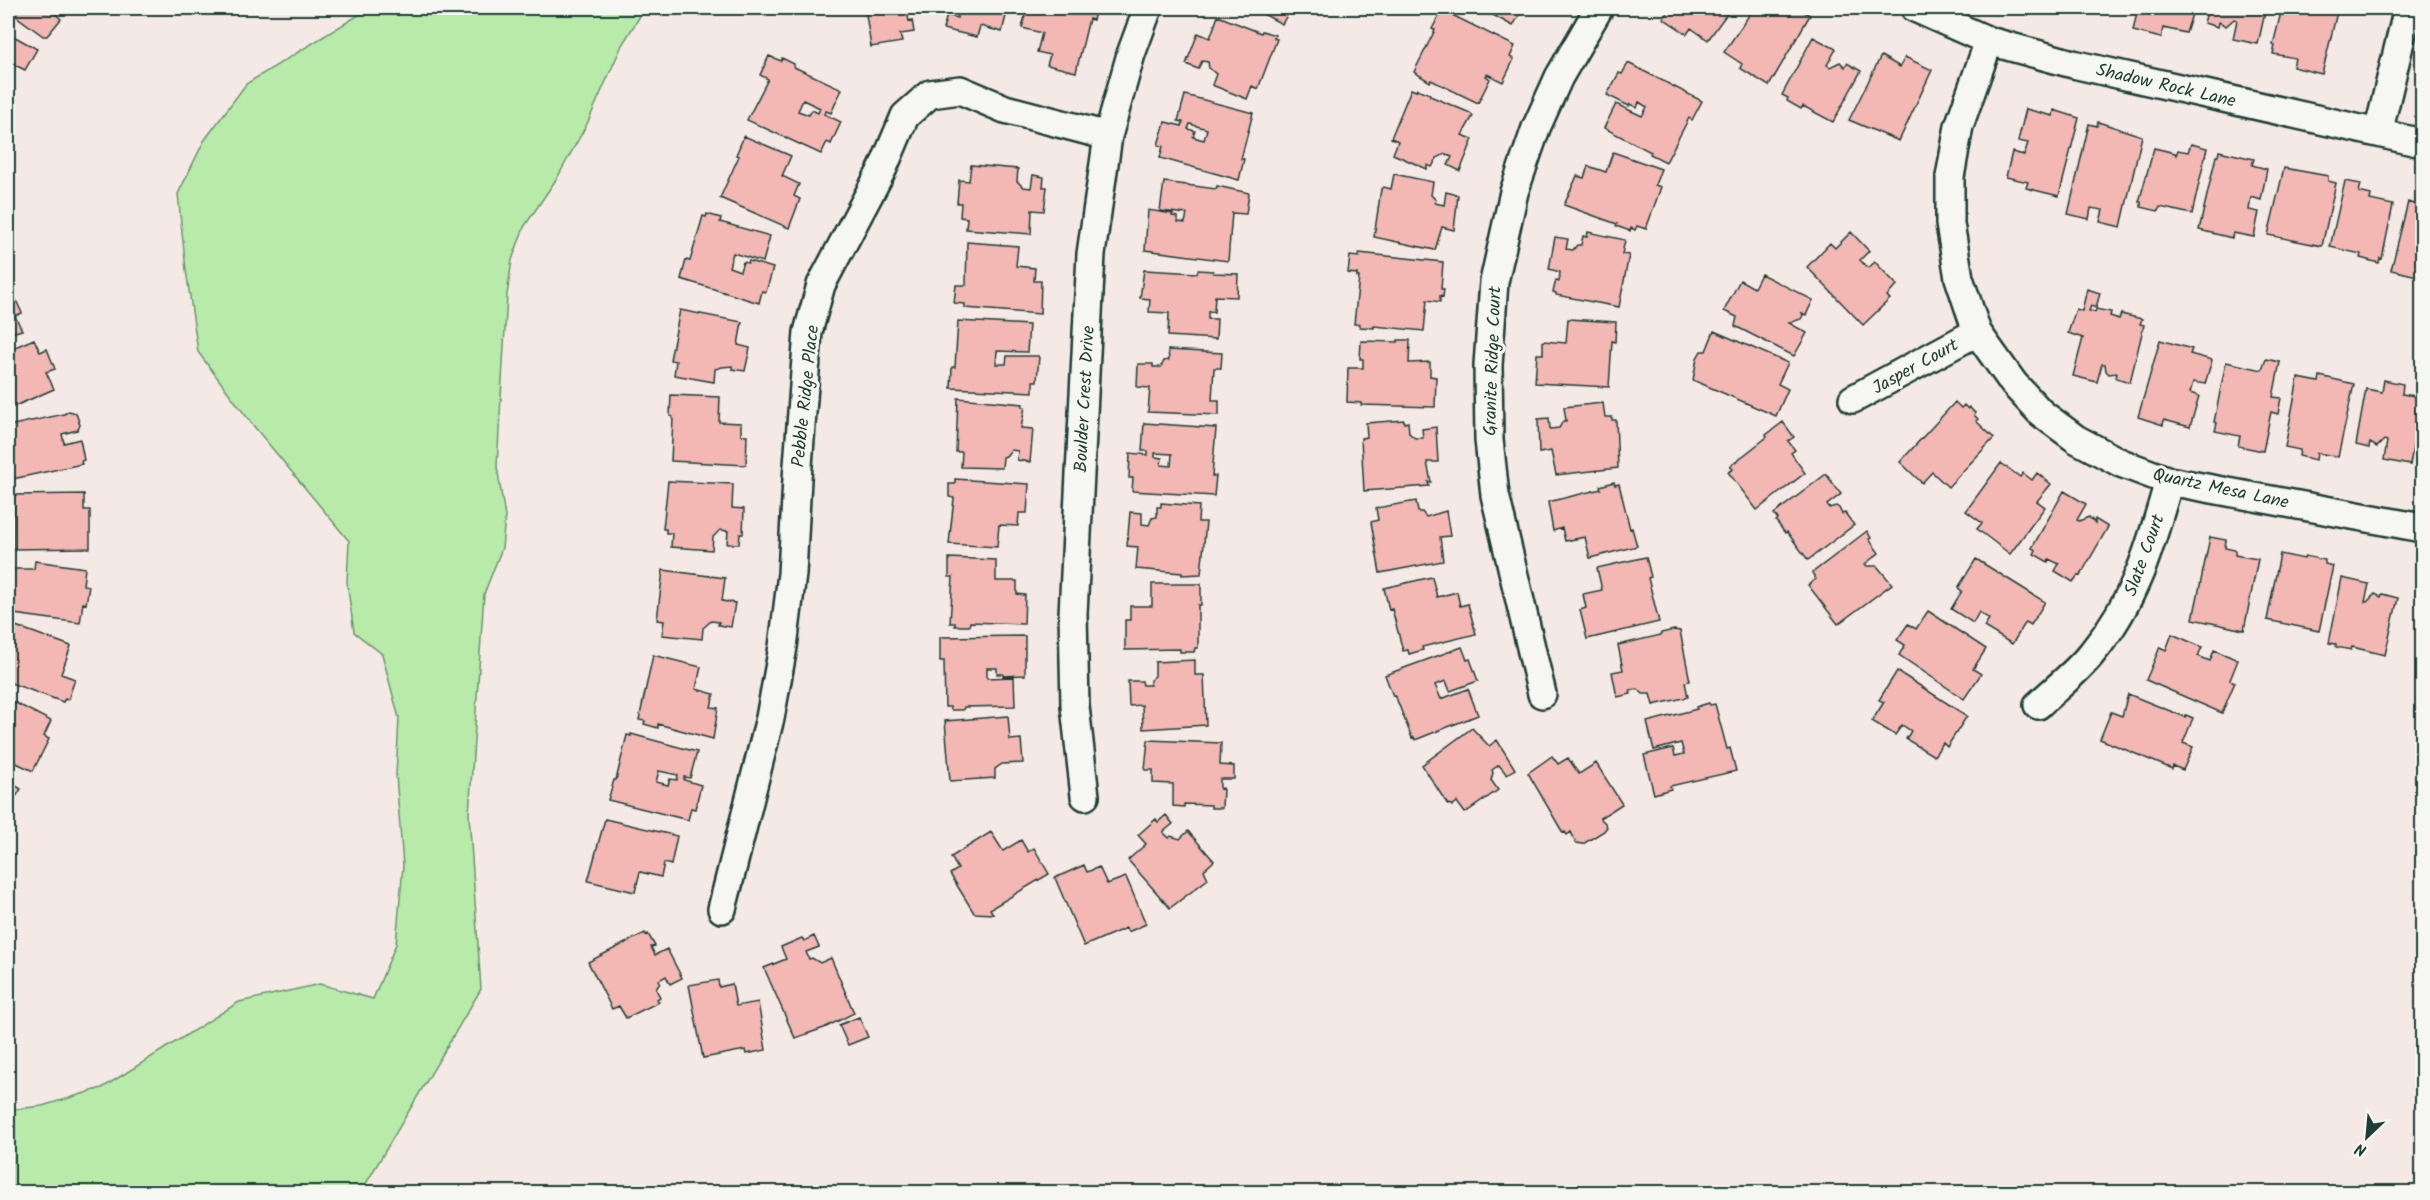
<svg xmlns="http://www.w3.org/2000/svg" width="2430" height="1200" font-family="Kalam,sans-serif">
<rect width="100%" height="100%" fill="#f5e9e6"/>
<filter id="ink" filterUnits="userSpaceOnUse"><feTurbulence type="fractalNoise" baseFrequency=".0167" numOctaves="2"/><feDisplacementMap in="SourceGraphic" scale="12" xChannelSelector="R" yChannelSelector="G"/><feConvolveMatrix kernelMatrix="1 2 1 2 8 2 1 2 1" color-interpolation-filters="sRGB"/></filter>
<g filter="url(#ink)">
<!-- green -->
<path fill="#b8eaaa" stroke="#6c946f" stroke-width="1.5" d="M370,8H645L622,45L587,124L557,178L524,227L512,260L507,295L497,466L505,517L502,548L484,594L469,814L481,989L361,1192H8V1110L42,1106L102,1088L239,1002L320,984L373,999L396,944L403,866L396,775L399,718L382,654L354,632L347,582L349,541L252,424L198,352L186,270L178,194L204,141L246,84Z"/>
<!-- building -->
<path fill="#f3b7b4" stroke="#1f3d34" stroke-width="1.5" fill-rule="evenodd" d="M8,8H49L61,19L47,36H43L8,10Z
M865,8H931L907,12L909,21L912,20L914,32L900,34L902,42L871,47Z
M955,8H1008L1002,32L980,26L977,37L943,29L947,15L957,18L959,11Z
M1027,8H1096L1093,20L1089,19L1076,72L1047,65L1050,55L1037,52L1042,33L1022,28Z
M1252,8H1291L1282,24Z
M1480,8H1523L1513,26Z
M1668,8H1731L1708,40L1691,28L1687,34L1663,18L1670,9Z
M1754,8H1797L1810,15L1769,86L1740,68L1742,64L1724,52Z
M2060,8H2080L2078,14Z
M2138,8H2194L2186,33L2163,28L2161,38L2133,31Z
M2208,8H2266L2258,44L2233,39L2237,20L2234,19L2226,26L2219,22L2218,27L2204,23Z
M2282,8H2338L2322,74L2293,67L2295,58L2273,54L2275,46L2273,45Z
M1442,10L1515,46L1510,57L1514,59L1503,82L1487,74L1486,76L1490,79L1478,103L1431,80L1430,82L1414,72L1435,30L1432,29Z
M1218,16L1261,33L1262,31L1275,35L1274,38L1277,39L1258,89L1252,86L1247,99L1212,85L1216,74L1209,68L1208,62L1202,61L1198,69L1186,64L1198,33L1210,38Z
M8,33L37,49L25,70L15,65L9,77L13,79L8,89Z
M1813,37L1836,49L1827,65L1830,67L1840,62L1845,67L1847,63L1861,71L1833,122L1803,106L1801,109L1787,101L1788,98L1782,95Z
M769,56L781,61L782,58L794,64V67L842,89L831,113L826,111L824,114L841,122L831,144L827,142L821,154L747,120L768,79L760,75ZM803,100L820,108L818,113L812,110L809,115L798,111Z
M1881,56L1900,67L1905,57L1932,70L1899,141L1849,120Z
M1628,63L1702,101L1692,120L1689,118L1666,162L1650,154L1651,152L1604,128L1616,104L1642,116L1647,107L1639,102L1637,108L1630,104L1629,106L1607,95L1619,73L1622,74Z
M1411,89L1416,91L1417,89L1430,94V96L1470,113L1473,116L1462,135L1473,139L1460,171L1448,165L1452,157L1445,154L1437,158L1432,167L1427,165V169L1393,154L1398,141L1391,138Z
M1185,95L1253,113L1241,159H1244L1239,180L1160,158L1163,146L1158,145L1165,122L1182,126L1183,122L1178,121ZM1190,124L1207,129L1204,140L1193,137L1195,131L1188,129Z
M2026,109L2053,116L2054,110L2079,118L2059,196L2026,188L2028,182L2006,177L2012,152L2024,155L2028,143L2018,141Z
M2098,122L2142,136L2121,227L2100,222L2103,210L2091,208L2089,219L2068,214L2089,124L2097,126Z
M744,136L791,156L782,176L799,184L794,196L800,199L789,228L720,198L739,156L736,155Z
M2191,144L2207,148L2192,214L2160,207L2158,211L2141,207V202H2139L2154,148L2175,153L2176,155L2178,150L2188,152Z
M2219,151L2254,159L2252,165L2267,169L2261,200L2251,197L2249,210L2259,212L2254,237L2233,233L2232,238L2199,230L2216,156H2218Z
M1613,152L1661,169L1655,185L1661,187L1646,229L1637,226L1635,230L1631,228L1630,231L1616,226L1617,224L1564,205L1577,176L1584,178L1588,166L1606,172Z
M971,165L1018,169L1017,181L1023,187L1031,188L1033,175L1044,177L1043,187H1047L1044,211L1032,210L1031,234L966,229L967,218L960,217L961,203H957L959,180L969,181Z
M2284,168L2328,176V181L2336,183L2322,246L2268,235Z
M1394,174L1433,182L1431,195L1436,200L1435,203L1444,205L1446,192L1458,195L1454,230L1442,227L1435,250L1374,237L1381,189L1384,187L1391,189Z
M2345,181L2361,184L2359,192L2371,195L2370,200L2393,205L2382,259L2380,258L2379,263L2360,258L2361,254L2330,247Z
M1164,182L1216,189L1217,186L1249,193L1246,214L1232,213L1228,261L1145,250L1148,210L1173,214L1172,216L1178,217V222L1185,223L1187,214L1160,211Z
M2408,202L2422,207V277L2391,270Z
M707,214L721,218L720,222L770,236L763,262L733,253L729,267L740,271L743,262L748,263L749,261L773,268L766,292L762,291L759,303L681,279L686,260L690,261L703,216L706,217Z
M1588,232L1625,240L1622,254L1629,255L1619,307L1556,295V293L1553,292L1556,280L1559,281L1560,272L1549,269L1555,237L1568,239L1566,249L1573,250L1577,245H1581L1583,236L1587,237Z
M1851,232L1869,251L1860,260L1868,268L1875,262L1897,285L1887,296L1890,299L1863,325L1807,267L1830,243L1835,248Z
M967,242L1018,246L1016,266L1035,268L1034,281H1041L1040,314L965,308V304L954,303L956,285H966Z
M1359,253L1443,262L1441,289H1444L1443,297L1440,296V302L1427,300L1424,331L1374,326V328L1360,327V324H1354L1359,277H1357V274L1348,273L1350,256L1359,257Z
M1144,270L1197,273L1198,270L1213,271V273L1238,274L1237,297L1215,296L1214,312L1208,311V319H1217L1216,339L1168,336L1169,313L1149,312L1150,299L1140,298Z
M1761,274L1813,300L1806,315L1802,313L1803,315L1801,319L1789,323L1807,333L1794,356L1735,326L1737,317L1724,311L1740,280L1754,288Z
M8,283L22,313L15,316L22,330L8,334Z
M2087,289L2100,293L2096,308L2091,306L2089,311L2095,312L2096,309L2111,312L2110,316L2119,319L2121,314L2142,319L2140,324L2144,325L2130,382L2116,378L2117,373L2109,374L2106,371L2105,364H2102L2097,382L2073,376L2083,338L2068,333L2076,309L2082,311Z
M680,310L742,322L738,345L750,348L745,371L732,369V366L722,367L715,369L714,382L674,375L676,361L670,360Z
M1568,319L1616,322L1615,342L1612,341L1609,387L1535,383L1537,354H1543V341L1566,343Z
M958,321L1029,325L1027,352L997,351L996,364H1006L1007,356H1039L1037,381H1033V392L951,388L952,367H955Z
M1714,331L1788,363L1778,384L1788,389L1776,416L1693,380L1697,358L1701,351H1706Z
M34,339L40,352L47,349L55,369L46,372L54,389L8,409V350Z
M1398,340H1410L1409,363L1430,362V376L1436,377L1435,407L1361,405V403L1347,402L1348,368H1363V359H1360L1361,341L1398,342Z
M2160,340L2192,349L2190,354L2212,360L2205,384L2193,382L2190,393L2199,396L2190,427L2164,420L2163,425L2138,417Z
M1168,350L1222,353L1221,368H1214L1212,400H1219V415L1148,412L1150,388L1137,387L1138,364H1153V367H1161L1164,361L1169,360Z
M2266,359L2280,362L2273,397L2281,398L2278,414L2271,412L2263,451L2238,446L2240,436L2215,431L2217,423L2214,422L2226,362L2262,370Z
M2320,376L2354,384L2338,457L2317,453L2316,460L2299,456L2300,450L2285,447L2298,378L2319,382Z
M2384,380L2403,384L2402,394L2415,396V399L2421,400L2410,465L2384,460L2387,441L2384,440L2377,447L2370,443L2369,448L2356,445L2366,389L2382,392Z
M671,395L720,397L719,422L741,423V435H747L746,465L671,461L673,417L670,416Z
M958,398L1023,404L1022,407H1025L1021,428L1033,429L1030,462L1017,460L1018,451L1011,450L1006,456L1003,457L1002,468L961,467L962,452H956Z
M1955,402L1961,408L1964,405L1968,409L1969,407L1975,413L1974,415L1978,419L1976,421L1994,438L1948,487L1932,472L1922,483L1900,462Z
M1603,403L1605,417H1612V420H1616L1618,468L1556,475L1551,451L1539,453L1538,419L1549,418L1550,429L1559,428L1563,421H1566L1564,407Z
M69,411L76,413L80,425L77,430L62,434L64,443L80,439L84,460L81,461L82,464L8,480V426L64,414Z
M1404,420V423L1408,422L1409,433L1415,438H1423L1422,429L1436,427L1438,462H1427L1431,482H1428L1429,486L1364,491L1361,438L1367,437L1366,423Z
M1783,422L1794,437L1788,441L1795,450L1791,453L1805,473L1757,510L1728,472L1733,469L1730,466L1767,437L1766,435Z
M1144,423L1216,428L1212,476H1216L1214,496L1132,491L1133,478H1129L1130,453L1148,455V451H1142ZM1155,453L1172,454L1171,466L1161,465L1162,458L1155,457Z
M2001,463L2020,477L2023,473L2032,480L2037,473L2051,484L2037,501L2045,507L2010,554L1977,529L1982,523L1966,511Z
M1826,474L1841,494L1827,505L1829,508L1836,506L1839,508L1842,514L1845,513L1854,525L1808,560L1787,532L1785,533L1776,521L1778,519L1774,514Z
M955,479L1029,484L1027,513H1019L1018,526L999,525L997,547L949,544L954,498L949,497V484H955Z
M668,481L733,484L732,508L744,509L743,534H740L739,544H727L728,531L720,530L713,537L712,550L671,547L672,533H666V529H663Z
M1614,482L1615,485L1619,484L1630,529L1632,528L1637,546L1590,558L1585,537L1565,541L1562,528L1553,531L1548,502L1601,489L1600,486Z
M2064,491L2086,504L2077,520L2079,521L2089,517L2095,523V519L2108,527L2080,576L2078,575L2073,582L2055,571L2059,564L2049,559L2048,562L2034,554L2036,550L2032,548Z
M84,494V510H90V548L13,549L14,495Z
M1416,501L1418,512H1422L1426,517L1446,511L1450,536L1440,537L1443,561L1380,573L1371,522L1378,520L1376,508Z
M1161,503L1199,506L1198,522H1206L1201,574L1182,575V573L1136,569L1138,547L1127,546L1130,512L1142,513V524L1149,525L1152,518L1157,517V507H1161Z
M1867,531L1871,538L1869,539L1879,553L1865,564L1867,566H1877L1892,584L1838,624L1808,585L1816,579L1812,573Z
M2210,537L2226,540L2225,548L2235,550V555L2258,559L2244,630L2193,619Z
M2280,554L2304,559L2305,556L2325,560V564L2333,566L2319,631L2267,620Z
M1646,557L1651,577L1648,578L1659,622L1587,639L1580,610L1586,608L1583,594L1602,590L1597,568Z
M949,558L996,560V581H1017V594L1025,595L1024,624L970,622L969,626H955V623H950L953,577H949Z
M1976,559L2045,602L2031,625L2026,622L2012,644L1984,627L1989,619L1979,612L1973,623L1951,609L1962,591L1958,588Z
M35,561L85,568L83,585L89,586L86,604L83,603L80,623L14,614V589H11L13,569H34Z
M663,570L725,578L722,601L735,603L731,627L718,625L719,622L711,621L703,628L702,639L662,635L664,621L657,620Z
M1432,577L1437,597L1457,592L1460,606L1468,604L1476,634L1422,647L1423,650L1409,654L1408,650L1403,651L1392,609L1389,610L1384,588Z
M2342,578L2369,584L2365,602H2367L2375,594L2381,597L2382,594L2398,598L2385,655L2352,647L2351,650L2336,647V644L2329,643Z
M1152,584H1201V605H1198V648H1195L1194,652H1180V649L1125,650V620H1130V606H1152Z
M1928,611L1986,649L1973,669L1981,674L1964,699L1899,655L1905,645L1897,640L1908,624L1916,629Z
M13,625L71,646L61,674L75,679L68,700L65,699L63,702L8,682V641Z
M1674,630L1680,631L1690,681L1685,682L1688,697L1653,705L1650,694H1643L1638,689L1630,690L1631,694L1617,697L1612,672L1623,670L1618,645L1661,635V633Z
M2172,634L2202,647L2198,656L2210,661L2214,650L2238,660L2230,680L2235,682L2222,713L2146,680L2160,647L2166,650Z
M1025,636V675L1003,676V674H997V668H987V678L1014,677L1015,706L964,707L963,710H951L950,707H945L944,661H940V637Z
M1462,647L1467,660L1470,659L1478,681L1450,691L1446,681L1435,685L1441,699L1468,689L1478,715L1415,740L1414,737L1412,738L1395,695L1393,696L1385,675Z
M653,655L701,667L696,689L714,694L711,707L718,708L713,739L658,724V728L644,724L645,721L639,720Z
M1195,660V675H1204L1206,725L1143,729L1142,705L1129,706L1128,681H1142L1143,685H1150V680L1155,676V662Z
M1897,671L1967,716L1947,747L1943,743L1934,756L1906,739L1911,731L1902,725L1895,735L1872,721L1884,702L1879,700Z
M2128,694L2185,717L2186,715L2193,718L2183,743L2193,747L2183,770L2173,766L2172,769L2100,739L2111,712L2122,716Z
M8,699L51,721L44,736L49,739L33,771L8,759Z
M1709,703L1710,705L1715,704L1727,749L1730,748L1736,771L1670,786L1671,789L1654,794L1644,755L1673,748L1675,756L1684,754L1681,743L1654,750L1647,722L1697,709L1696,707Z
M1008,716L1010,740L1021,739L1023,763L1002,764L995,769V778L950,781L945,721Z
M1472,728L1489,746L1497,740L1515,769L1507,775L1499,765L1492,770L1493,773L1491,780L1498,790L1465,813L1457,802L1452,806L1450,804L1448,805L1422,765Z
M631,734L697,752L690,778L684,777V780L701,785L695,809L691,808L688,820L608,800L614,780H616L627,735L631,736ZM659,771L678,775L677,780L670,779L668,785L656,782Z
M1148,740L1221,743L1220,765L1234,766V779H1220V789L1223,788L1222,808H1211V805L1184,804V807L1173,806V784L1153,783V770H1145Z
M1552,756L1558,764L1568,758L1579,774L1596,763L1622,804L1600,818L1605,823L1607,827L1604,831L1583,844L1576,843L1571,832L1567,835L1565,832L1563,833L1528,773Z
M8,781L21,789L10,806L14,809L8,818Z
M1166,815L1173,824L1163,832L1169,838L1171,836L1180,839L1188,831L1214,861L1204,870L1208,879L1170,908L1128,860L1146,844L1138,835L1156,819L1158,822Z
M605,819L677,836L671,865L664,863L661,877L640,872L635,892L588,881Z
M991,832L1003,851L1021,840L1028,852L1034,848L1049,874L990,909L993,914L974,913L950,874L958,869L951,857Z
M1084,865L1087,872L1099,867L1107,884L1126,877L1146,924L1128,932L1126,928L1084,946L1055,878Z
M645,933L646,935L648,934L655,946L651,947L655,955L667,949L682,978L670,984L666,976L659,980L660,983L656,989L660,997L657,999L659,1002L626,1018L619,1006L612,1009L588,962Z
M814,936L819,947L806,952L809,959L812,958L820,963L831,958L854,1013L824,1028L795,1038L764,968L786,959L781,947L802,938L804,941Z
M718,980L719,987L732,984L736,1006L758,1002L766,1050L746,1054L745,1050L703,1058L689,985Z
M859,1017L868,1037L848,1045L839,1025Z"/>
<g fill="none" stroke-linecap="round" stroke-linejoin="round">
<defs>
<path id="street" d="M1915,8L1989,41L2073,64L2422,143
M1989,41L1959,126L1950,177V224L1959,278L1977,332L2014,384L2041,413L2076,439L2121,463L2169,481L2422,528
M2378,133L2408,8
M1853,399L1977,332
M1542,694L1495,495L1489,440L1488,365L1494,282L1514,192L1536,128L1559,77L1599,8
M2038,705C2056,688 2077,672 2092,653C2136,600 2151,545 2169,481
M1085,796L1075,706L1073,614L1091,254L1108,136L1131,54L1148,8
M722,909L770,718L783,647L792,574L797,479L808,332L821,285L883,168L905,116L930,94L960,90L1005,109L1108,136"/>
</defs>
<!-- street casing -->
<use href="#street" stroke="#1f3d34" stroke-width="32"/>
<!-- street -->
<use href="#street" stroke="#f6f6f2" stroke-width="27"/>
</g>
</g>
<g text-anchor="middle" stroke-width="6" stroke-linejoin="round" paint-order="stroke">
<!-- street labels -->
<g font-size="18" fill="#1f3d34" stroke="#f6f6f2">
<text transform="translate(2166 85) rotate(13)" y="6">Shadow Rock Lane</text>
<text transform="translate(1492 361) rotate(-88)" y="6">Granite Ridge Court</text>
<text transform="translate(1915 366) rotate(-29)" y="6">Jasper Court</text>
<text transform="translate(805 396) rotate(-84)" y="6">Pebble Ridge Place</text>
<text transform="translate(1084 399) rotate(-87)" y="6">Boulder Crest Drive</text>
<text transform="translate(2221 488) rotate(12)" y="6">Quartz Mesa Lane</text>
<text transform="translate(2144 555) rotate(-70)" y="6">Slate Court</text>
</g>
</g>
<!-- margin -->
<rect width="2430" height="1200" fill="none" stroke="#f6f6f2" stroke-width="30"/>
<rect x="15" y="15" width="2400" height="1170" fill="none" stroke="#1f3d34" stroke-width="2" filter="url(#ink)"/>
<!-- north arrow -->
<g transform="translate(2367 1137) rotate(206)" stroke="#f6f6f2" stroke-width="4.5" paint-order="stroke">
<path d="M0-4.5L10 22L0 15L-10 22Z" fill="#1f3d34"/>
<text y="-9" font-size="16" font-weight="bold" text-anchor="middle" fill="#1f3d34">N</text>
</g>
</svg>
